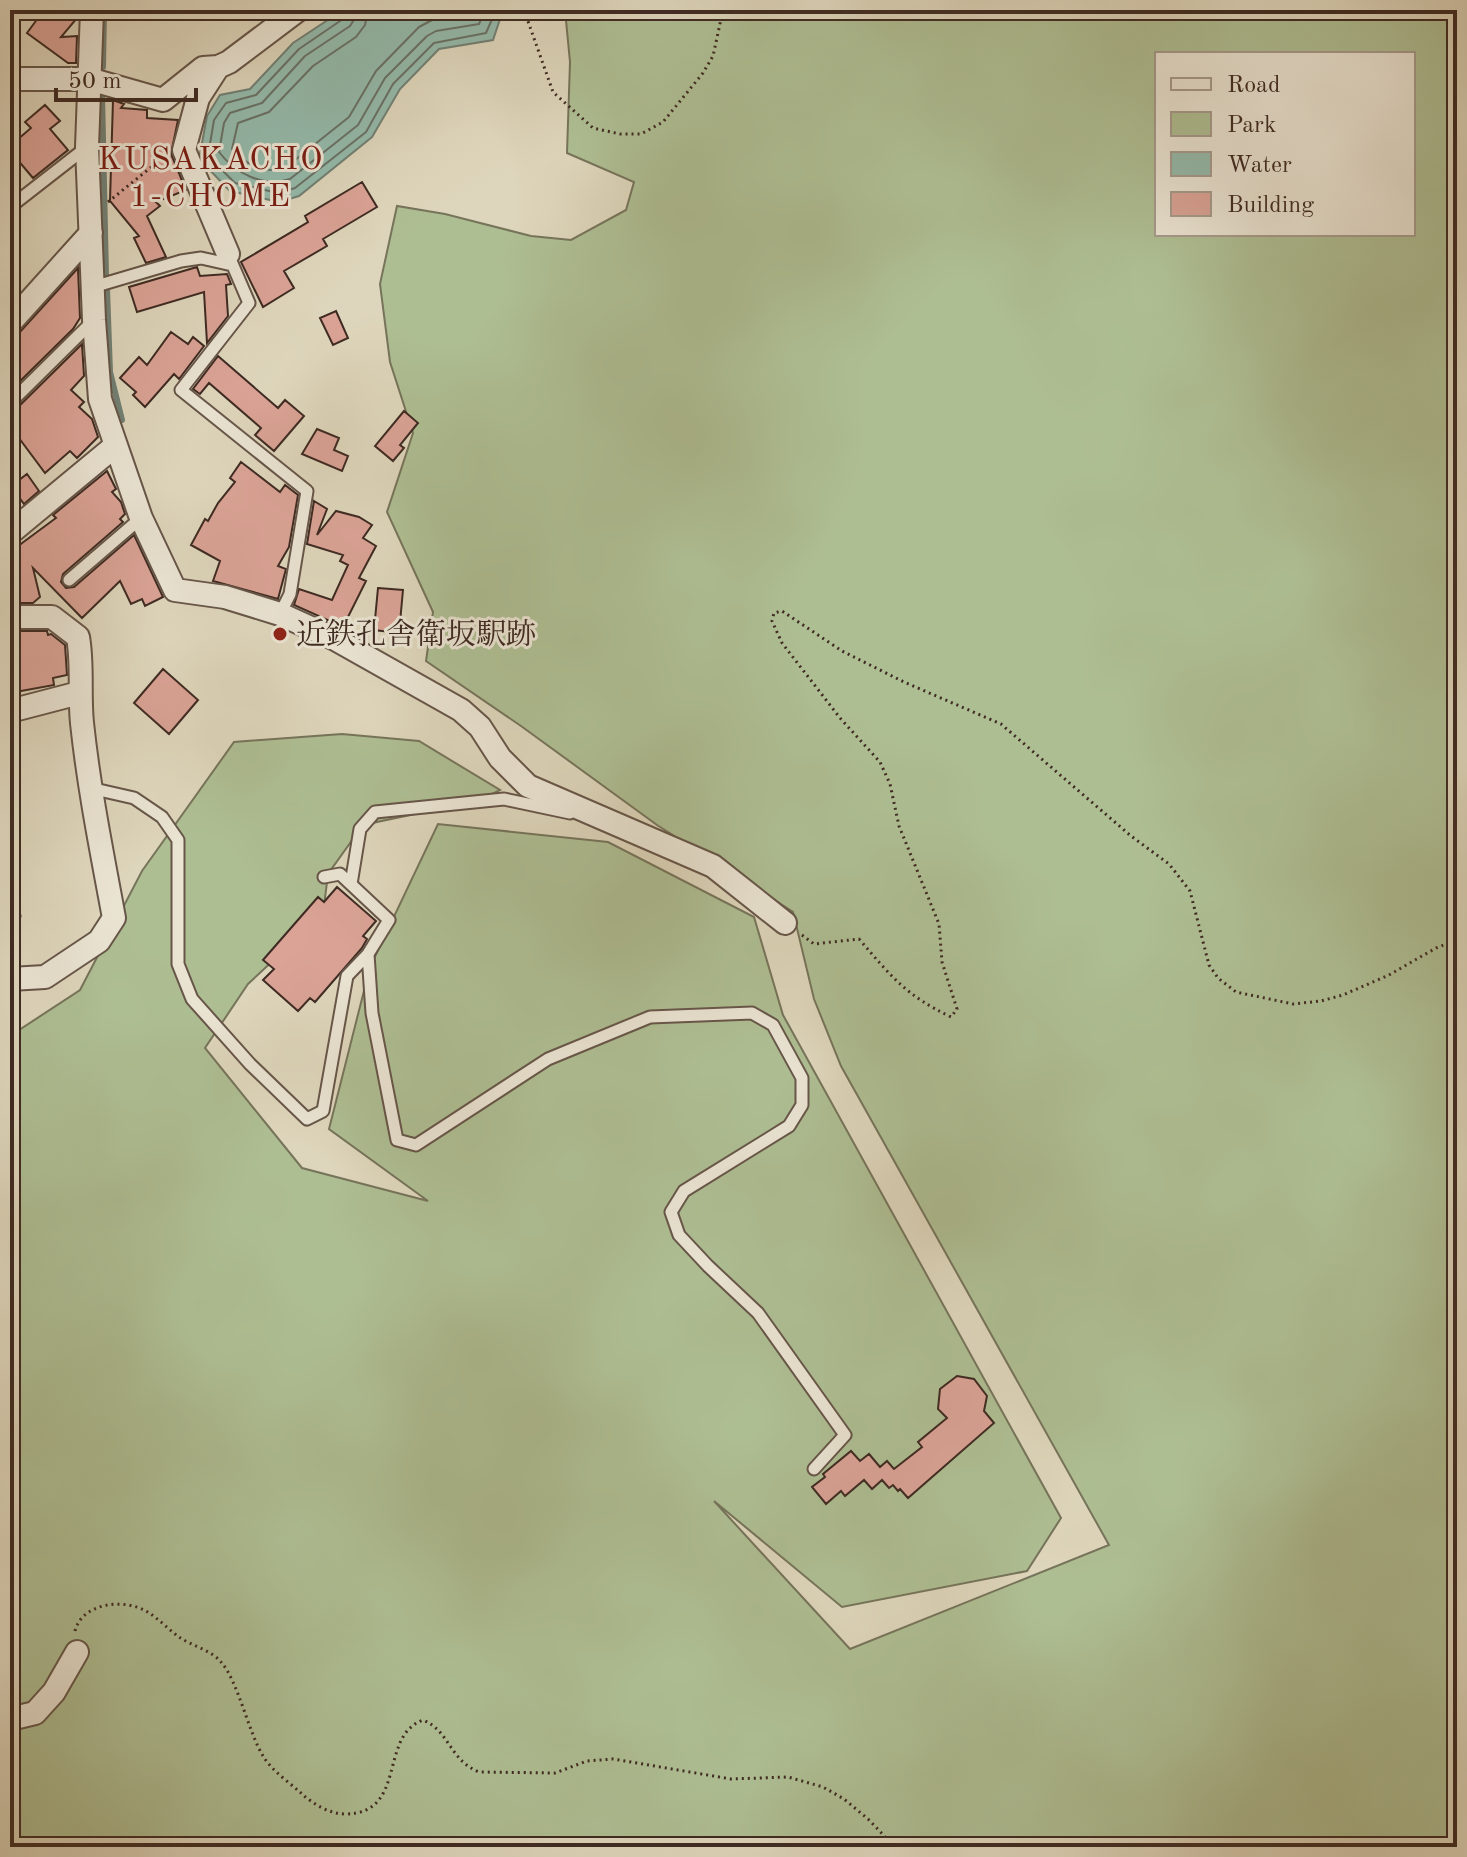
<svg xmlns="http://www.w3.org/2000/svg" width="1467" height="1857" font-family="'Old Standard TT','Noto Serif JP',serif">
<rect width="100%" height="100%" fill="#ded6bc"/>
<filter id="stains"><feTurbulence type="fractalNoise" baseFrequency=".0025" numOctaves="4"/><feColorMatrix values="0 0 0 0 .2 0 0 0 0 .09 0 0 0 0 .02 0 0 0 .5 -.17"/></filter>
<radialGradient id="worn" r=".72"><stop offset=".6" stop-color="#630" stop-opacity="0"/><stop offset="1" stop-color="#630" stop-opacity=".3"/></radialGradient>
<!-- green -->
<path fill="#aebe93" stroke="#76745b" stroke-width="2" fill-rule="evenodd" d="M565,10H1457V1847H10V1036L80,990L142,871L234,742L342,734L419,741L500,790L481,800L363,825L328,874L323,914L248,984L205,1048L302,1168L428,1201L329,1129L370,967L438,824L608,842L754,917L783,1015L1061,1518L1027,1571L842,1607L714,1501L850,1649L1109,1545L841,1066L814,999L793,912L657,825L521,726L426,661L433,612L387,512L413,433L390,362L380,284L397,206L445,214L531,236L571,240L626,210L634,182L567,153L570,62ZM1157,54H1413V234H1157Z"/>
<!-- water -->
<path fill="#94baab" stroke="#728175" stroke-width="2" d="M343,10H503L493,40L439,49L400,89L372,137L299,196L279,202L230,191L199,159L207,116L220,95L250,89L293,43Z"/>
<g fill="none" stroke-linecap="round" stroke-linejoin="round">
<!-- shore -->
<path stroke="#6a7267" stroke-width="2" d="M346,10L343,19L299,49L256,95L226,103L214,120L208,156L235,183L278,193L295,188L366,132L393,84L434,43L486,33L496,10
M356,10L355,18L350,26L305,56L262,103L230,113L224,123L219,152C235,173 263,188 290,179L358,125L385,78L427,36L436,31L479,24L485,10
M368,10L365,25L356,37L313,66L269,112L238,123L232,149C243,163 266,175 285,168L349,117L376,71L419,27L434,19L470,14L473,10"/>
<!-- stream -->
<path stroke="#728175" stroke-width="6" d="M103,67L104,10
M102,94L106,275
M107,289L110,372L122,420"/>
</g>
<!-- building -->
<path fill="#daa396" stroke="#3f2b23" stroke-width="2" d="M44,10H78V17L61,37L77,36L76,63H68L27,33Z
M113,100L124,104L121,108L147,110V118L178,120L171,154L186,190L156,202L160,206L147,216L166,257L146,263L134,238L139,236L110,201Z
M45,105L60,121L50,129L68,150L33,178L10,151V146L31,128L25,122Z
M362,182L377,207L323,239L327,246L284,271L294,288L263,307L241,262L308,222L305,216Z
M197,267L200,276L227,274L231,284L226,285L228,316L207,343L204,292L137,312L129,287Z
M78,268L80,318L73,329L10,391V337L20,332Z
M336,311L348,338L333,345L320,318Z
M171,332L188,344L193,337L204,346L179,379L174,374L145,407L133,395L136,392L120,378L139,357L147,365Z
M82,344L84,376L71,390L84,402L79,407L92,419L98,437L77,458L70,451L45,473L10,426V411L16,409Z
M218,356L278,408L285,400L304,416L274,451L255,435L261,428L209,383L200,394L193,389Z
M404,411L418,423L400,445L404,448L393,461L375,446Z
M317,429L339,438L334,450L348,456L342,471L302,454Z
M241,462L280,492L285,485L298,495L289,547L278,566L286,569L278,599L213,581L220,561L191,545L205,519L208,521L218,503L235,482L230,478Z
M107,471L116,489L112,492L121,502L125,514L120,519L123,522L63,574L61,582L66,588L74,587L134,535L163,597L145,606L142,599L131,604L120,581L82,618L33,568L40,597L33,603H10V552L56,518L53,515Z
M27,474L39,491L24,504L21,500L10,508V487Z
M314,501L327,509L317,535L336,511L359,517L372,525L363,538L376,546L359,578L366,581L343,627L294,605L299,589L332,600L348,565L340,561L343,555L307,544Z
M378,588L403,590L399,633L374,630Z
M10,631H47L48,635L51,634L65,645L67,675L53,678L54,685L10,693Z
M163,669L198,700L169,734L134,703Z
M337,887L376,921L363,936L367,939L362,948L315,1002L310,998L298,1011L263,980L274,969L263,960L318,897L324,902Z
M957,1376L974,1379L987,1396L984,1411L994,1423L908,1498L900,1489L898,1491L893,1485L889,1488L882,1480L872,1489L864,1480L845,1496L841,1491L826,1504L812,1487L825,1477L823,1474L851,1451L860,1461L869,1454L880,1467L887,1461L894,1469L922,1447L918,1442L947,1418L938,1409L940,1389Z"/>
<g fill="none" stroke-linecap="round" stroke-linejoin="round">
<defs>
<path id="lane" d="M10,207L87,147
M228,254L249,303L181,390L307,491L290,594L280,614
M93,287L181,261L201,258L232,265
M10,403L92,322
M69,580L141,518
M90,788L134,798L162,817L178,840V964L192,999L250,1064L307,1119L323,1111L347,976L368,954L389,920L340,874L324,877
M351,884L360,829L375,812L504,799L570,813
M368,954L372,1013L397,1140L416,1145L548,1059L650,1017L752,1013L773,1025L802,1078V1105L789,1126L684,1191L671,1212L679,1235L708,1266L758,1313L845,1435L814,1469"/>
<path id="street" d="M92,10L87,147L94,320L100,399L141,518L175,590L225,597L280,614L335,639L461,710L480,727L500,758L528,786L713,866L785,923
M218,67L198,98L184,150L228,254
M10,79H89L163,100L203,68L218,67L229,62L298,10
M10,323L91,233
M10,533L115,446
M10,617H52L78,637C83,666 79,694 82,723C89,789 102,853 114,918L99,941L45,977L10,979
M10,711L79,693
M10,1719L35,1713L54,1692L77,1652"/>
</defs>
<!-- lane casing -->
<use href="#lane" stroke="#675649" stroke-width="15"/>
<!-- street casing -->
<use href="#street" stroke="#675649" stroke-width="26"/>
<!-- path -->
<path stroke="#3f2b23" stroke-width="3" stroke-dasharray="2 4" stroke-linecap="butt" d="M524,10L553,92L593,128L620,134H641L663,122L703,73L713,56L723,10
M108,202L165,156
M802,935L814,944L859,939C891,976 905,995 951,1017L957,1009L942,962L939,924L899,826L890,784L880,762L840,718L782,643L772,621L774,613L782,611L842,651L904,682L1001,724L1131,836L1169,864L1190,891L1209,965L1218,978L1236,992L1293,1004L1321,1001L1343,995L1389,975L1436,948L1457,940
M75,1631C82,1603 123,1598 146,1611C158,1618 168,1629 179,1637C192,1646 211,1650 221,1662C238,1681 248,1731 263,1756C272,1771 289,1782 302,1794C313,1804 330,1814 345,1814C408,1814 378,1736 423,1720C450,1731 449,1760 479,1772L555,1773L587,1761L613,1759L731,1779L788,1777L823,1787L844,1799L868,1819L895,1847"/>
<!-- lane -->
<use href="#lane" stroke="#eae4d3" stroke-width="11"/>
<!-- street -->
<use href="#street" stroke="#eae4d3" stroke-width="22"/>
<defs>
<path id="rail" d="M10,916H17"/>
</defs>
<!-- rail casing -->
<use href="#rail" stroke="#3f2b23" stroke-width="9"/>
<!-- rail -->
<use href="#rail" stroke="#eae4d3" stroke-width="6" stroke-dasharray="18" stroke-linecap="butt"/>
</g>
<!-- markers -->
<circle fill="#8f2418" stroke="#eae4d3" stroke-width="3" cx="280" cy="634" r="8"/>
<g text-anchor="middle" stroke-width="6" stroke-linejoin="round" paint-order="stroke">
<!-- poi labels -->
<g font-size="30" fill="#3f2b23" stroke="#eae4d3" text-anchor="start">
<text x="296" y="644">近鉄孔舎衛坂駅跡</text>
</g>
<!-- neighbourhood labels -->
<g font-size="32" letter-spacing="2" fill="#7a1f14" stroke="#eae4d3">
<text x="211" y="169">KUSAKACHO<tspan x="211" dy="37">1-CHOME</tspan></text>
</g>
</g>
<!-- margin -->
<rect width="1467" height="1857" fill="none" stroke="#ded6bc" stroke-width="40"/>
<rect x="12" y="12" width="1443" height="1833" fill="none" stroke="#3f2b23" stroke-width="4"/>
<rect x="20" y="20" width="1427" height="1817" fill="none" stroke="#3f2b23" stroke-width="2"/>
<!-- legend -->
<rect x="1155" y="52" width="260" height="184" fill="#eae4d3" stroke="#a69a8d" stroke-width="2"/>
<rect x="1171" y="78" width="40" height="12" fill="#eae4d3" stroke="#a69a8d" stroke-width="2"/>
<text x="1227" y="92" font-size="24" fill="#3f2b23">Road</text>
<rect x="1171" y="112" width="40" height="24" fill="#aebe93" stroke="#a69a8d" stroke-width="2"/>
<text x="1227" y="132" font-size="24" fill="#3f2b23">Park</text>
<rect x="1171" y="152" width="40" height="24" fill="#94baab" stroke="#a69a8d" stroke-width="2"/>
<text x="1227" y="172" font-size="24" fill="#3f2b23">Water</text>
<rect x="1171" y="192" width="40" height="24" fill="#daa396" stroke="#a69a8d" stroke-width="2"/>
<text x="1227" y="212" font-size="24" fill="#3f2b23">Building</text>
<!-- scale -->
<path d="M56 88v12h140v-12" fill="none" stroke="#3f2b23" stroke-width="4"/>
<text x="68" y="88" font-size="24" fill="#3f2b23" stroke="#eae4d3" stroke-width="6" paint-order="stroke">50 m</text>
<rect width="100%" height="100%" filter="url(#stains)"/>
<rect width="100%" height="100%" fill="url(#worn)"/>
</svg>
